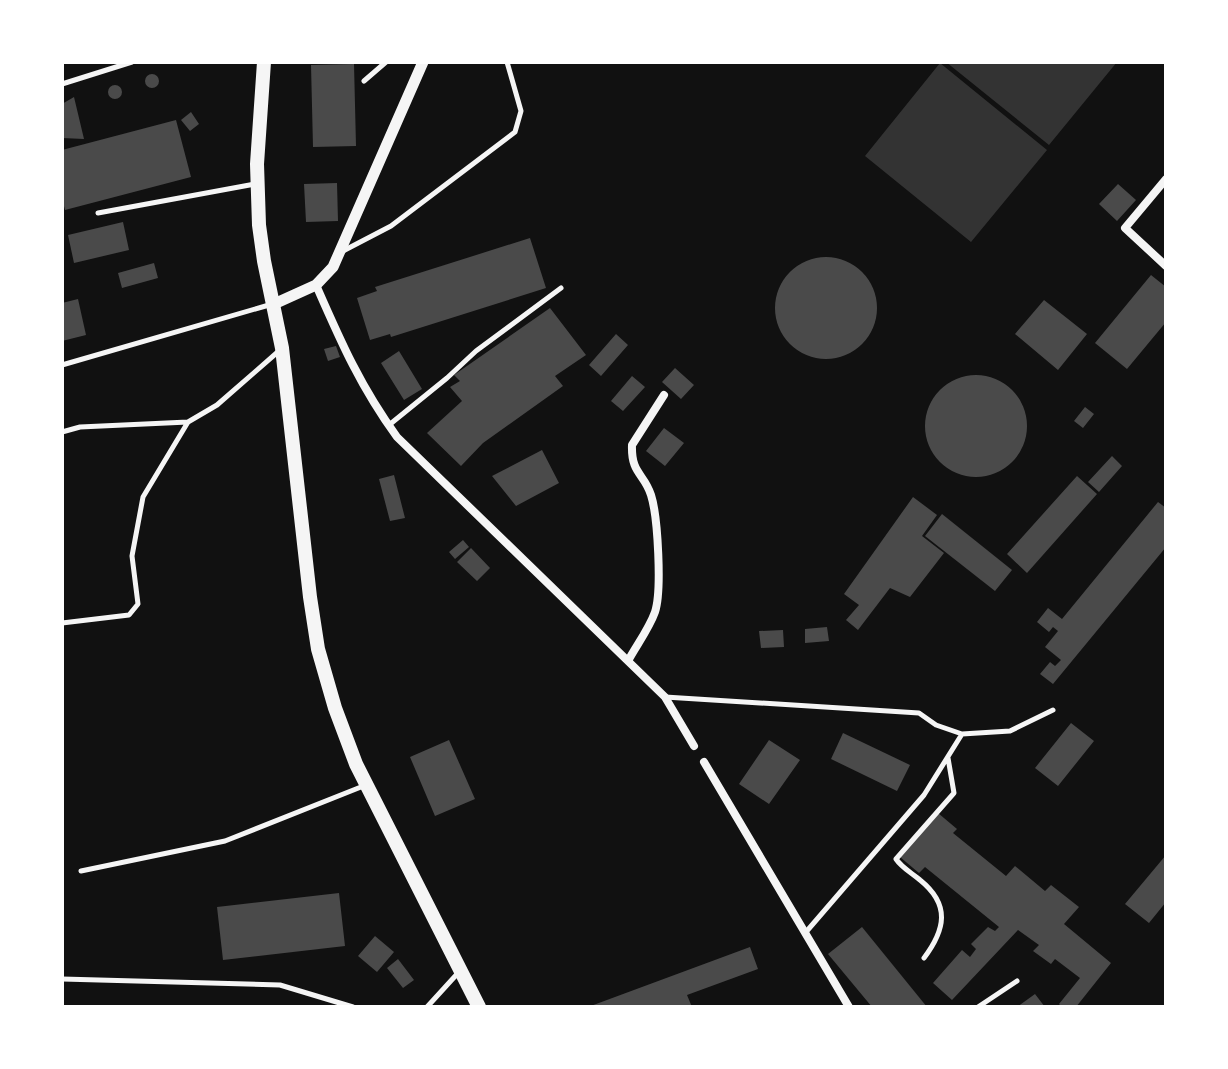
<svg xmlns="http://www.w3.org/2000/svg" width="1228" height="1069" font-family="'Golos Text',sans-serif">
<rect width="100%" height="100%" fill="#111"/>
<!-- water -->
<path fill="#333" d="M946,62H1117L1049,145Z
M940,63L1047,150L971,242L865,156Z"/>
<!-- building -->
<path fill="#4a4a4a" d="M354,64L356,146L313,147L311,65Z
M145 81a7 7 0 1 1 14 0a7 7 0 1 1-14 0Z
M108 92a7 7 0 1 1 14 0a7 7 0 1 1-14 0Z
M74,97L84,139L62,138V104Z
M191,112L199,124L190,131L181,120Z
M176,120L191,177L65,210L62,198V150Z
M337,183L338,221L306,222L304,184Z
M1118,184L1136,200L1117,221L1099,204Z
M123,222L129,250L74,263L68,235Z
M530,238L546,288L391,337L390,334L370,340L357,298L377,291L375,287Z
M775 308a51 51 0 1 1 102 0a51 51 0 1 1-102 0Z
M154,263L158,278L122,288L118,273Z
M1151,275L1166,287V322L1127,369L1095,343Z
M78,299L86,335L62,341V303Z
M1044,300L1087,334L1058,370L1015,334Z
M550,308L586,355L555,376L563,386L483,443L461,466L427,433L462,401L450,387L460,381L454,375Z
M616,334L628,345L601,376L589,365Z
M336,346L340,357L328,361L324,349Z
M399,351L422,389L404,400L381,363Z
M675,368L694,385L681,399L662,382Z
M925 426a51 51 0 1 1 102 0a51 51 0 1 1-102 0Z
M632,376L645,387L623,411L611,401Z
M1085,407L1094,414L1083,428L1074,421Z
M664,428L684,443L665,466L646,451Z
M542,450L559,483L516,506L492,476Z
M1112,456L1122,466L1099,492L1088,482Z
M394,475L405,518L390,521L379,479Z
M1077,476L1097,494L1027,573L1007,554Z
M913,497L937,515L922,536L944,553L910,597L890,588L858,630L846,620L859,605L844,594Z
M1158,502L1166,508V547L1053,684L1040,674L1050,662L1055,666L1061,660L1045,647L1058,631L1053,627L1049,632L1037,622L1048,608L1062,619Z
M942,514L1012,570L995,591L925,536Z
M463,540L469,547L455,559L449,552Z
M471,548L490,568L477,581L457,562Z
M827,627L829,641L805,643V629Z
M783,630L784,647L761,648L759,631Z
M1071,723L1094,741L1058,786L1035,768Z
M843,733L910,765L897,791L831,759Z
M449,740L475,799L435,816L410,757Z
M769,740L800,760L769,804L739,784Z
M938,813L957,829L953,833L1006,876L1015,866L1045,891L1051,885L1079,907L1064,924L1111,963L1076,1007H1062L1059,1004L1080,978L1055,959L1051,964L1033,951L1039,945L1018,930L952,1000L933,983L962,950L970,957L976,949L971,944L988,927L995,931L999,927L925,867L919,873L900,857Z
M1166,855V902L1149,923L1125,904Z
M339,893L345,946L223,960L217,907Z
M862,927L927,1007H872L828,954Z
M375,936L394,952L377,972L358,956Z
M750,947L758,969L687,995L692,1007H588Z
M398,959L414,980L403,988L387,968Z
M1035,994L1045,1007H1017Z"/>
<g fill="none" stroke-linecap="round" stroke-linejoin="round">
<!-- service -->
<path stroke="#f5f5f5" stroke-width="5" d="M364,81L386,62
M62,84L132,62
M98,213L255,184
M343,251L391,226L515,132L521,111L507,62
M62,365L269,305
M389,425L447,378L476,351L561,288
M62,432L80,427L188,422
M62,623L129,615L138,604L132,556L143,497L188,422L217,405L280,350
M665,697L919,713L936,725L962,734
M81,871L225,841L366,785
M806,932L924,795L962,734L1010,731L1053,710
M924,958C945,930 951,905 920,880C912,873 902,868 896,859L954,793L948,758
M62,979L280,985L353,1007
M427,1007L458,973
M978,1007L1017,981"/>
<!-- minor -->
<path stroke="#f5f5f5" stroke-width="8" d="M1166,179L1125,228L1166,266
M316,285C341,342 360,386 397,437L665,697L694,746
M628,661C636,646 649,629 655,612C662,591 658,517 651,495C644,473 631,474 632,445L664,395
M704,762L849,1007"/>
<!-- tertiary -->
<path stroke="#f5f5f5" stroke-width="11" d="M274,304L316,285L333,267L423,62"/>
<!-- primary -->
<path stroke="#f5f5f5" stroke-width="14" d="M264,62L257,164L259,225L264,261L282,348L310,597L318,649L335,708L356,764L479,1007"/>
</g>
<!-- border -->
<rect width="1228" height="1069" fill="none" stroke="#ffffff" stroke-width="128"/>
</svg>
